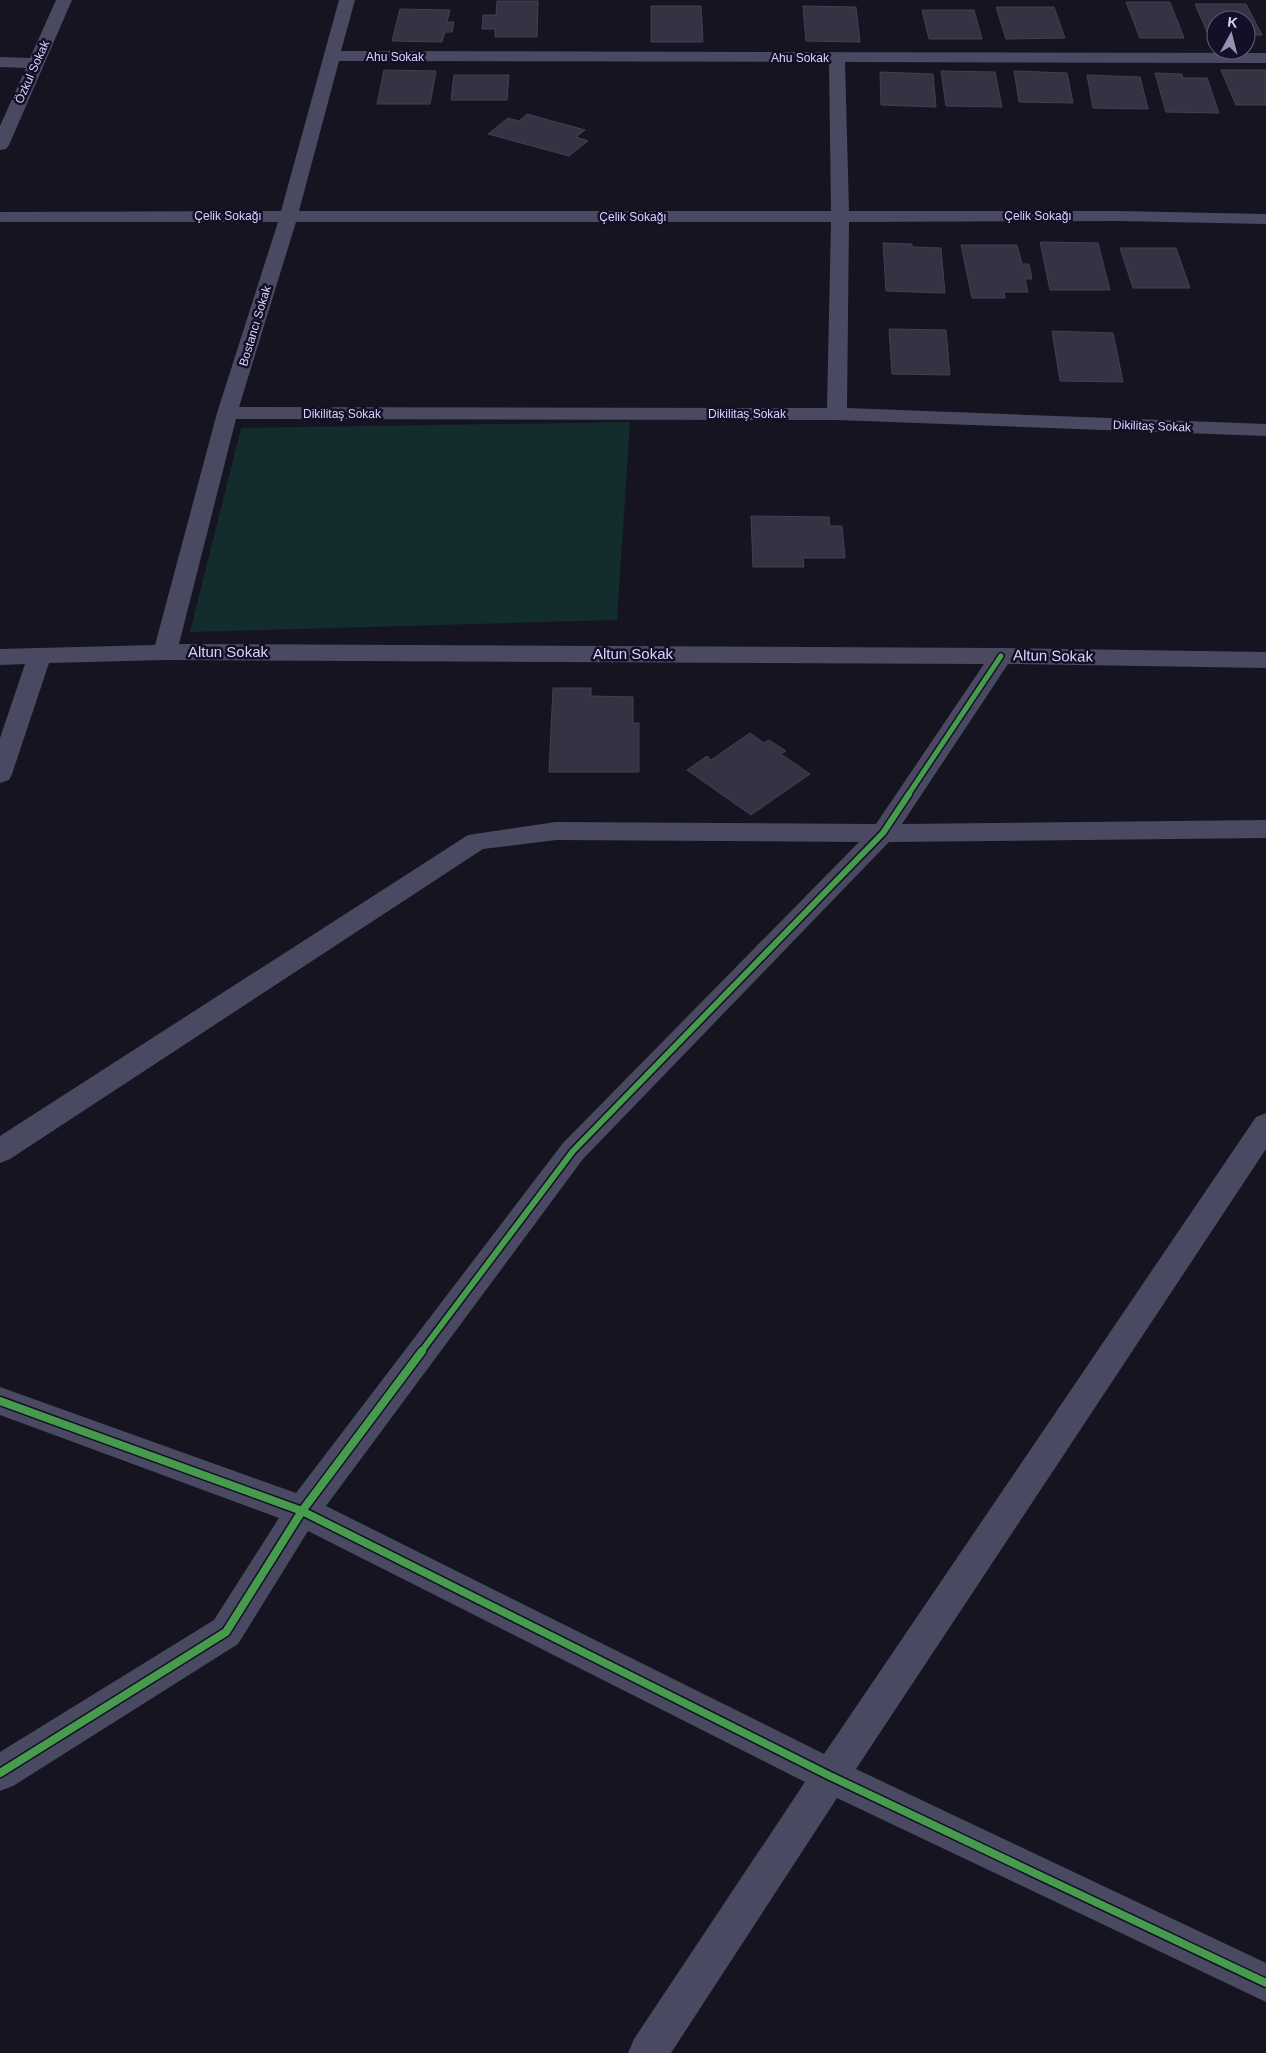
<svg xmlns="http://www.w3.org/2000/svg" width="1266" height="2053" font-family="Arial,sans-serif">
<rect width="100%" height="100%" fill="#161421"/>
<!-- green -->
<path fill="#132c2d" d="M630,422L617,620L190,632L241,428Z"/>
<!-- building -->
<path fill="#343243" stroke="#433f54" d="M497,1H538L537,37H495V29H482L483,15H496Z
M1126,2H1170L1184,38H1140Z
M1195,4H1246L1262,35H1246V20H1216V36H1209Z
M651,6H701L703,42H651Z
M803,6L856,7L860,42L806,41Z
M996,7H1054L1065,38L1006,39Z
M400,9L450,10L447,22H454L452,32H445L442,42L392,41Z
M922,10H974L982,39H929Z
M384,70L436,71L430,104H377Z
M1221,70H1266V105H1236Z
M941,71L995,72L1002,107L946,106Z
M1014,71L1067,73L1073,103L1019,102Z
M880,72L933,74L936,107L881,105Z
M1155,73L1182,74L1183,78H1207L1219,113L1166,112Z
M454,75H509L507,100H451Z
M1087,75L1140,77L1148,109L1093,108Z
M527,114L585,130L576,137L588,141L569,156L488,134L508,118L519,121Z
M1040,242L1098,243L1110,290H1050Z
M883,243L912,244V247L941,248L945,293L886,291Z
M961,245H1017L1022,264H1029L1032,279H1025L1028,292H1004L1005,298H972Z
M1120,248H1176L1190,288H1133Z
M889,329L946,330L950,375L892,374Z
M1052,331L1113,333L1123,382L1060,381Z
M751,516L829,517L830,526H842L845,558H803L804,567H753Z
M553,688H591V696L633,697V723H639V772H549Z
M750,733L764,743L769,740L786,751L781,754L810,774L751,815L687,770L707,756L711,760Z"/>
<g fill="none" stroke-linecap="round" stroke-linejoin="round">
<!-- minor -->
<path fill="#4a4962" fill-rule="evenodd" d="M56,0H72L9,145L6,149L0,150V126L26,68L0,67V57L30,58Z
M339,0H355L341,51L1266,53V63L845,62L849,211H1118L1266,214V224L1118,221L849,222L847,408L1266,424V436L837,420L236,419L179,644L1001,648L1266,652V668L1008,664L902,824L1266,820V838L889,842L583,1159L326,1506L824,1754L1256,1117L1266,1113V1149L856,1769L1266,1963V2002L837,1798L671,2053H628L634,2039L805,1782L308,1531L238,1644L13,1786L0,1791V1752L214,1620L279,1518L0,1415V1387L296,1493L563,1143L859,842L556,840L483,849L10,1159L0,1163V1136L468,835L556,822L876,824L984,664L165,660L49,663L12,774L9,780L0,783V738L25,664L0,665V649L155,645L217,413L278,222H0V212L281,211ZM339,61L829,62L831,211H299ZM296,222H831L827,408L239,407Z"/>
<defs>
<path id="cycleway-far2" d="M908,795L1001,656"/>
<path id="cycleway-far1" d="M421,1352L573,1151L883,833L909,794"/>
<path id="cycleway" d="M0,1401L302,1511L830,1776L1266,1983
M0,1773L226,1632L302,1511L422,1351"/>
</defs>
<!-- cycleway-far2 casing -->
<use href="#cycleway-far2" stroke="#130f26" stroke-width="8"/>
<!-- cycleway-far1 casing -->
<use href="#cycleway-far1" stroke="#130f26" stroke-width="9"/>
<!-- cycleway casing -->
<use href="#cycleway" stroke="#130f26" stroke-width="11"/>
<!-- cycleway-far2 -->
<use href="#cycleway-far2" stroke="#469c4c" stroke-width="5"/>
<!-- cycleway-far1 -->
<use href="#cycleway-far1" stroke="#469c4c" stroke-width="6"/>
<!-- cycleway -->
<use href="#cycleway" stroke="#469c4c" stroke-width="8"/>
</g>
<g text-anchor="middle" stroke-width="5" stroke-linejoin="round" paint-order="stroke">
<!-- far-street labels -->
<g font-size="12" fill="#d9d4ff" stroke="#130f26">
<text x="395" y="61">Ahu Sokak</text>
<text x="800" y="62">Ahu Sokak</text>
<text transform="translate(32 72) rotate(-66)" y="4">Özkul Sokak</text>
<text x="228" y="220">Çelik Sokağı</text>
<text x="1038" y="220">Çelik Sokağı</text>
<text x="633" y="221">Çelik Sokağı</text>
<text transform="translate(255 326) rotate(-73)" y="4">Bostancı Sokak</text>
<text x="342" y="418">Dikilitaş Sokak</text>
<text x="747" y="418">Dikilitaş Sokak</text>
<text transform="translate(1152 426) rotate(2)" y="4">Dikilitaş Sokak</text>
</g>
<!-- street labels -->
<g font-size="15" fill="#d9d4ff" stroke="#130f26">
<text x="228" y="657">Altun Sokak</text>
<text x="633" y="659">Altun Sokak</text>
<text transform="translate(1053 656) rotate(1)" y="5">Altun Sokak</text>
</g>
</g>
<!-- north arrow -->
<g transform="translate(1231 35) rotate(7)"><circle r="24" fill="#130f26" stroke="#625e7d"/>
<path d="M0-4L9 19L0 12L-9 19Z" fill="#9591b1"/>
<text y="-8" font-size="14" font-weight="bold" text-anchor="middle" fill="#d9d4ff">K</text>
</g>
</svg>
